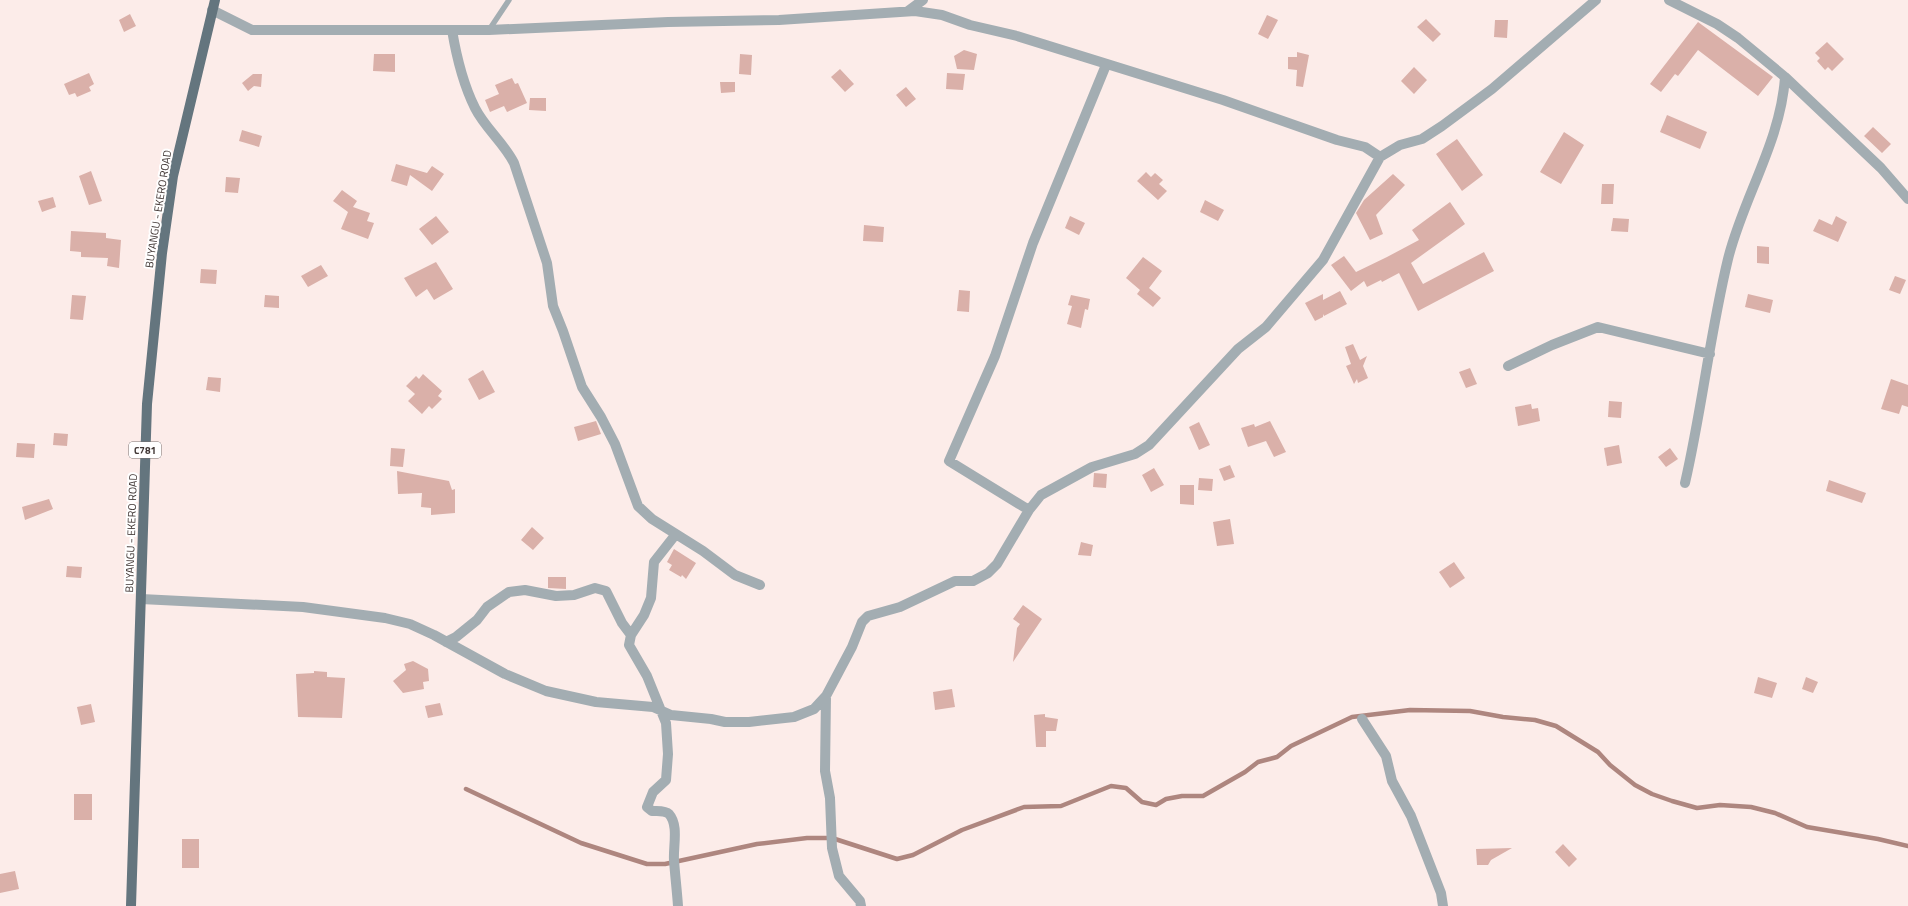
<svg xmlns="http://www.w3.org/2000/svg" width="1908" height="906" font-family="'Titillium Web',sans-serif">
<rect width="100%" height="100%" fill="#fcece9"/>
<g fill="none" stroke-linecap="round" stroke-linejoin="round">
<!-- stream -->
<path stroke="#ae867f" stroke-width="4.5" d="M466,789L581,843L647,864H665L757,844L807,838H832L897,859L913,855L962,830L1024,807L1061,806L1111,786L1126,788L1142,802L1156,805L1166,799L1182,796H1203L1245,772L1258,762L1277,757L1291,746L1352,717L1410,710L1470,711L1503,717L1535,720L1556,726L1598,752L1610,765L1635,785L1652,794L1672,801L1697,808L1720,805L1751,807L1775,813L1807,827L1878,839L1908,846"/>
</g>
<!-- building -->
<path fill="#dab0a9" d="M130,14L136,26L124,32L119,20Z
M1267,15L1278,20L1268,39L1258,34Z
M1426,19L1441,34L1433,42L1417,27Z
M1495,20H1508L1507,38L1494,37Z
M1698,22L1773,77L1758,96L1698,50L1678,76L1675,74L1661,92L1650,84Z
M1827,42L1844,59L1832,71L1828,67L1825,70L1817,61L1820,58L1815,53Z
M964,50L977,54L974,70L957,69L954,56Z
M1297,52L1309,55L1303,87L1296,86L1297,70L1288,69V57H1297Z
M374,54H395V72L373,71Z
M740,54L752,55L751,75L739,74Z
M1414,67L1427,80L1414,94L1401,81Z
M840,69L854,84L845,92L831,77Z
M89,73L94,84L89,87L91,91L77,97L75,93L69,95L64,84Z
M947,73L965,74L963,90L946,89Z
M253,74H262L261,87L254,86L248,91L242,83Z
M512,78L515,84L518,83L527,103L507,112L504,106L490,112L485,100L499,94L495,85Z
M720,82H735V92L721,93Z
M906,87L916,99L906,107L896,95Z
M530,98H546V111L529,110Z
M1667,115L1707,132L1700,149L1660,132Z
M1873,127L1891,144L1882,153L1864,136Z
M242,130L262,136L259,147L239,141Z
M1564,132L1584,145L1561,184L1540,172Z
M1457,139L1483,175L1462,191L1436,154Z
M396,164L427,173L432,166L444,174L432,191L410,175L407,186L391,181Z
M91,171L102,201L89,205L79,176Z
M1146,172L1151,177L1155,173L1163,180L1159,184L1167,191L1158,200L1137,181Z
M1393,174L1405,185L1376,215L1383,234L1370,240L1356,213L1364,200Z
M226,177L240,178L238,193L225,192Z
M1602,184H1614L1613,204H1601Z
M342,190L357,201L353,207L370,213L367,221L374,223L368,239L341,229L348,212L333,201Z
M53,197L56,207L42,212L38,201Z
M1205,200L1224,210L1218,221L1200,212Z
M1450,202L1465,224L1411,263L1423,284L1484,252L1494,271L1418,311L1399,273L1382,282L1381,280L1367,287L1364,281L1351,291L1331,265L1344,256L1356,272L1387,257L1419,240L1412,230Z
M436,216L449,232L432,245L419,229Z
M1070,216L1085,223L1079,235L1065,228Z
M1836,216L1847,222L1838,242L1813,231L1819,219L1832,225Z
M1613,218L1629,219L1628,232L1611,231Z
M864,225L884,227L883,242L863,241Z
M71,231L106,233V238L121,240L119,268L107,266L108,258L81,257V252L70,251Z
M1757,246L1769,247V264L1757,263Z
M1143,257L1162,271L1149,288L1161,298L1153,307L1137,294L1140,290L1126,278Z
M436,262L453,289L434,300L427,289L416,297L404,278Z
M321,265L328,276L308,287L301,276Z
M201,269L217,270L216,284L200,283Z
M1895,276L1906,280L1900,294L1889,290Z
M959,290L970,291L969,312L957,311Z
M1340,291L1347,304L1324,316L1323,314V317L1315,321L1305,303L1323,294V300Z
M1748,294L1773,300L1770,313L1745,307Z
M72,295L86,296L83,320L70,319Z
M265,295L279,296V308L264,307Z
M1071,295L1090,299L1088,310L1085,309L1081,328L1067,324L1072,306L1068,305Z
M1353,344L1360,360L1367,356L1363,366L1368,378L1358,383L1357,379L1354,384L1346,366L1351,364L1345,347Z
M1470,368L1477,384L1466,388L1459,372Z
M483,370L495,392L479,400L468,379Z
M423,374L442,391L438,396L442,399L432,409L429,406L422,414L408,401L415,394L406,386L416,376L419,379Z
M208,377L221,378L220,392L206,390Z
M1891,379L1908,385V407L1902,405L1899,414L1881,409Z
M1609,401L1622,402L1621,418L1608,417Z
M1531,404L1532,409L1538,408L1540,421L1518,426L1515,407Z
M596,421L601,434L578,441L574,427Z
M1270,421L1286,452L1274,457L1266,441L1248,447L1241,428L1254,424L1255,427Z
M1199,422L1210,445L1199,450L1189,427Z
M54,433L68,434L67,446L53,445Z
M17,443L35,444L34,458L16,457Z
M1619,445L1622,463L1607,466L1604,448Z
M391,448L405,449L403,467L390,466Z
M1670,448L1678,459L1666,467L1658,457Z
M1230,465L1235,477L1224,481L1219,469Z
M1154,468L1164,485L1151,492L1142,475Z
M397,471L449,481L452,490L455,489V513L431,515V508L421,507L422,493L398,494Z
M1094,473L1107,474L1106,488L1093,487Z
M1199,478L1213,479L1212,491L1198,490Z
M1829,480L1866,493L1862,503L1826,491Z
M1180,485H1194V505L1180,504Z
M49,499L53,509L25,520L22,507Z
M1230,519L1234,544L1217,546L1213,522Z
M532,527L544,538L533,550L521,540Z
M1081,542L1093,545L1091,556L1078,555Z
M674,549L696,563L686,579L682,575L681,577L669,570L672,565L667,562Z
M1454,562L1465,578L1450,588L1439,572Z
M67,566L82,567L81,578L66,577Z
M548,577H566V589L548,588Z
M1023,605L1042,619L1013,662L1017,628L1020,624L1013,619Z
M413,661L428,669L429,681L423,682L424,689L403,693L393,681L406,670L404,664Z
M314,671L327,672V677L345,678L342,718L298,717L296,674L314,673Z
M1758,677L1777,683L1772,698L1754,693Z
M1806,677L1818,682L1813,693L1802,689Z
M952,689L955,707L935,710L933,692Z
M440,703L443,715L428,718L425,706Z
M91,704L95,722L81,725L77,707Z
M1045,714V717L1058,719L1056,731H1046V747H1036L1034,715Z
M74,794H92V820H74Z
M182,839H199V868H182Z
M1563,844L1577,859L1569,867L1555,852Z
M1512,848L1491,860L1488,865H1477L1476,849Z
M15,871L19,889L0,893V874Z"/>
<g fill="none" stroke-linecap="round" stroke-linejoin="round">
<!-- service -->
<path stroke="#a3adb2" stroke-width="5.5" d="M489,30L509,0"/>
<!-- minor -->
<path stroke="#a3adb2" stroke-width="10" d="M1669,0L1717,24L1738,38L1785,77C1781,141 1743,198 1728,259C1710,333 1702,409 1685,483
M212,10L252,30H489L668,22L779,20L915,11L942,15L970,25L1017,36L1223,100L1337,140L1365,147L1380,157L1400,145L1422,139L1442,126L1492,89L1596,0
M908,11L923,0
M452,30C456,54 464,86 475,108C485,128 504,143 514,163L547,263L553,306L563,331L582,387L601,417L615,444L638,506L652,519L703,551L735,575L760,585
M1785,77L1881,168L1908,199
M1508,366L1552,345L1598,327L1710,354
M1029,510L949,461L995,356L1033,243L1106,65
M676,534L654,562L651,598L644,615L631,635L629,645L647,676L666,723L668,754L666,780L653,792L647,807L652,811C657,811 665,810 669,814C679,825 673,847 674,860C675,875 677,891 678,906
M141,599L303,607L385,618L410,624L434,635L505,674L546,691L596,702L653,707L671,715L711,719L725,722H749L794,717L814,709L826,696L852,647L862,622L868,616L900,607L955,581H973L988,573L997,564L1029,510L1041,495L1092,467L1135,454L1149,445L1238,349L1266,327L1323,260L1380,157
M446,642L456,637L477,620L487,607L509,592L525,590L556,596L574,595L595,588L606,591L622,623L631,635
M826,696L825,771L830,798L832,848L839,876L860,901L861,906
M1362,719L1386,756L1392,781L1411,816L1441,893L1443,906"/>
<!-- primary -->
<path stroke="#64757e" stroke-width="10" d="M131,906L147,404L162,253L173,176L215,0"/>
</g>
<g text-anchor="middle" stroke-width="4" stroke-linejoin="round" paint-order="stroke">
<!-- shield labels -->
<rect fill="#fff" stroke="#797271" stroke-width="1" x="129" y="442" width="32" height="16" rx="3"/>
<g font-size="10" font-weight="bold" fill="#403634">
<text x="145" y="454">C781</text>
</g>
<!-- street labels -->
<g font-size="11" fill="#403634" stroke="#fff">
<text transform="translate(158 209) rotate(-81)" y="4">BUYANGU - EKERO ROAD</text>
<text transform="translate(131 533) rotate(-88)" y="4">BUYANGU - EKERO ROAD</text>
</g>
</g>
</svg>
